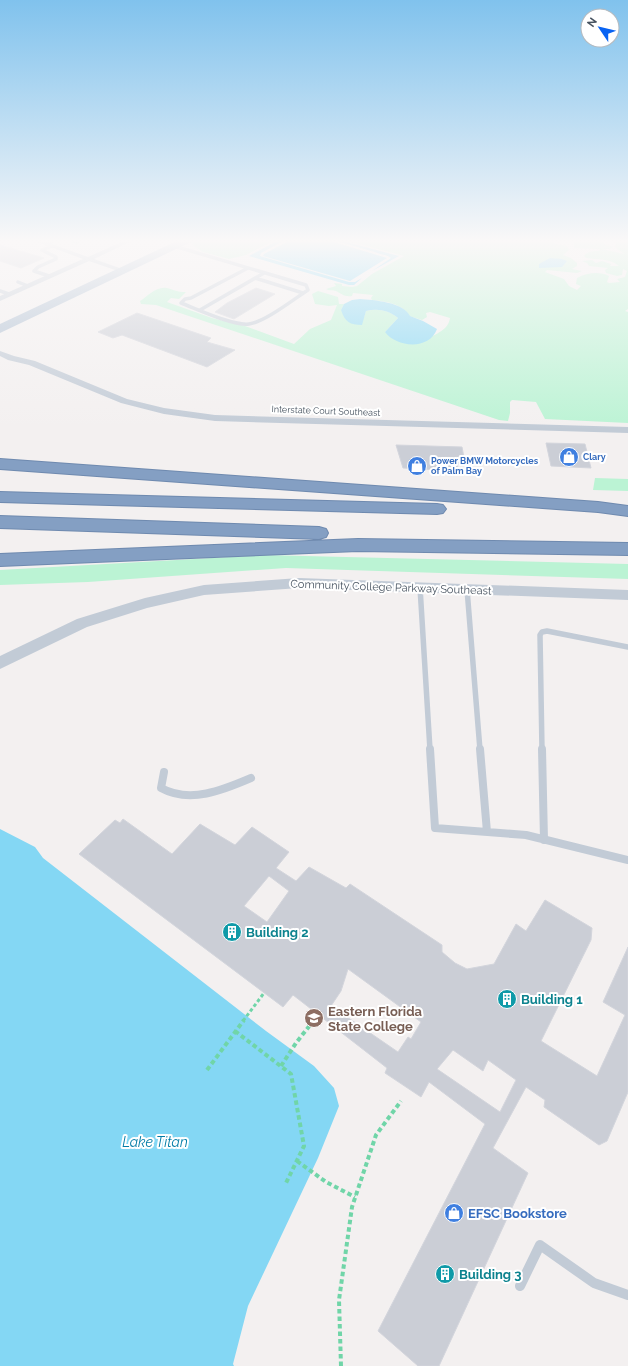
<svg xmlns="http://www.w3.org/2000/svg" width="628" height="1366" font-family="Raleway,sans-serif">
<rect width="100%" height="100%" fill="#f3f0f0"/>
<!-- green -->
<path fill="#bbf3d4" d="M195,239H277L246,255L229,259L203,252L194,246L192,240Z
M341,239H546L556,244L567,246L569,250L563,255L571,258L577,263V266L572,269L582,271L577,273L547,270L545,272L564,279L569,286L577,290L581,286L576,284L577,278C587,273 599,271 609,276L607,282L609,283L620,282L617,279L625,277L627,271L623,269L622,275L617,276L606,273L605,270L608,268L589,266L587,263L582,261L592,260L596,263L602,261L611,264L610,266H619C610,258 598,260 586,258L584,256C588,251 593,251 599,251L600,249L574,248V242L580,240L577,239H584L581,240L596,245L587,240L604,241V244L613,247L609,249H602L624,254L615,247L616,243L612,239H628V309L625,311L628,312V423L545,419L536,402L512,400L510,402V413L508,421L499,420L156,305L141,304L140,301C148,296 156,286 167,288C175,290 176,292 186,292L179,299L171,298L167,302L212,318L245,326L294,344L310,329L331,320L337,305L329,306L315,304L312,294L318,291L338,297L339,304H344L341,310L364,317L366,311C378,308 389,310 398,318L385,332L426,340C436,333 448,331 450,318L430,312L426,313L427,317L422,320L409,316C404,304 384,301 372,300L371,298L373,295L353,293L352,296C344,297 342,294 336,291C333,290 329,291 326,289L336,286L334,283L342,284V286L352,287L357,286L372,274L404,256Z
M595,478L628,479V491L593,490Z
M264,555L628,564V579L286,568L88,582L0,585V570Z"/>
<!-- water -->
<path fill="#84d7f4" d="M281,239H287L261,253L260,256L349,282H355L362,278L354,285H349L249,256Z
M292,239H324L387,258L350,281L263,256L264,254Z
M329,239H335L399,256L372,271L391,258C386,254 380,255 375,252Z
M550,258L562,259L567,261L562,267L539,268V264Z
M360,299C374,300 403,302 410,316L423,321L437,329C429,351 396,347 385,332L398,318C389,310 377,308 366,311L362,325C350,325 345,322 341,310L344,304L352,300Z
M0,829L35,847L43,858L266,1031L314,1066L334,1088L339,1106L318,1158L248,1306L233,1364L234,1366H0Z"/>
<!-- building -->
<path fill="#cbced6" stroke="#d3d5dc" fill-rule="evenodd" d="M0,245L44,258L21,268L0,261Z
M256,288L275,294L234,319L215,312L227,303Z
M137,313L211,338L207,342L235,350L207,367L122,335L113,338L98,332Z
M546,443L585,444L591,468L551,466Z
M396,445L462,447L465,463L457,464L459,471L403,468Z
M123,819L172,854L200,824L235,845L252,827L289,852L276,868L296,881L309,867L346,888L350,884L442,945V952L455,963L467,969L494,964L516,924L526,931L545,900L592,928L591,940L541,1041L597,1076L625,1015L603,1002L628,947V1092L607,1141L599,1145L544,1107L545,1100L526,1087L493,1148L528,1173L439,1366H418L378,1331L485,1124L429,1082L421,1097L385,1073L387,1068L293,995L283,1007L79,854L115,820L120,823ZM269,876L289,891L267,922L244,906ZM348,969L421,1022L411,1039L408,1037L398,1052L331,1006L341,991ZM453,1050L483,1071L488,1060L516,1080L500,1112L437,1069Z"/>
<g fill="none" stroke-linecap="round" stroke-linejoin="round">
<defs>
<path id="motorway" d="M0,459L598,502L628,506V516L598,512L0,469Z
M0,492L437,504L443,505L446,509L443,513L437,514L0,502Z
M0,516L319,527L326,529L328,533L326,537L319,539L0,528Z
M358,539L628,543V555L358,551L0,566V554Z"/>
</defs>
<!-- motorway casing -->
<use href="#motorway" stroke="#6f8aaf" stroke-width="2"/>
<!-- path-far2 -->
<path stroke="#70d5a8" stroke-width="1.5" stroke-dasharray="2 1" stroke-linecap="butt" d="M67,240L77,243L79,242"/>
<!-- path-far1 -->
<path stroke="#70d5a8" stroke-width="3" stroke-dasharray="3.5 2.5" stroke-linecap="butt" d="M243,1021L264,993
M313,1021L318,1015"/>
<!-- path -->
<path stroke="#70d5a8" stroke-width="4" stroke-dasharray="4.5 3" stroke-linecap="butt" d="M235,1031L291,1074L304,1146L286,1183
M281,1066L296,1043L314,1020
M207,1070L244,1020
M297,1161L326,1182L355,1197
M341,1366L339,1300L352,1207L376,1135L401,1101"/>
<!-- service-far3 -->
<path stroke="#c2cbd6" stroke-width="3.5" d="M47,244L56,239
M174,246L306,285L308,290C294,299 265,322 249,324C233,326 197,309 181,303L185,299L191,298L248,268
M49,276L34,271L38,267L56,259V257L42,250L52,246
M255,278L303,293
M18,282L28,286
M0,291L9,294
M200,310L264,273"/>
<!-- service-far2 -->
<path stroke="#c2cbd6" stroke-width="5.5" d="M420,587L430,750
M467,589L480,750
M542,750L540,635L542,632L547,631L628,647"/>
<!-- service-far1 -->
<path stroke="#c2cbd6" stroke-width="8" d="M430,749L435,828L526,835L628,860
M480,749L487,832
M542,749L544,840
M164,772L161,788C190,804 223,790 251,778"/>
<!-- service -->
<path stroke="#c2cbd6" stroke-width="10" d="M520,1286L540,1245L594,1283L628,1295"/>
<!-- minor -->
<path fill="#c2cbd6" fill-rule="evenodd" d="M29,239H38L88,257L128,239H136L94,259L125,270V272H121L89,261L0,301V296L83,259Z
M0,351L14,356L35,361L127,399L164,408L215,415L628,427V433L215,421L164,414L121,403L29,365L8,360L0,356Z"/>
<!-- tertiary -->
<path fill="#c2cbd6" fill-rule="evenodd" d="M299,578L628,590V600L299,588L204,595L147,608L87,627L0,669V656L77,619L145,598L204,585Z"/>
<!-- primary -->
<path fill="#adbed1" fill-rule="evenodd" d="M181,239H194L193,241L0,333V324Z"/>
<!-- motorway -->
<use href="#motorway" fill="#849fc3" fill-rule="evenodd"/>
</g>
<!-- sky -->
<linearGradient id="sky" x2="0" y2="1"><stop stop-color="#80c2ed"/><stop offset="0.56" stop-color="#faf8f8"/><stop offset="1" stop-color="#faf8f8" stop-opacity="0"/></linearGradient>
<rect width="628" height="430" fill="url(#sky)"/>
<!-- icons -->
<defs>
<symbol id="shop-disc" viewBox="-11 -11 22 22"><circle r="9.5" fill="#3f7fe0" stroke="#fff"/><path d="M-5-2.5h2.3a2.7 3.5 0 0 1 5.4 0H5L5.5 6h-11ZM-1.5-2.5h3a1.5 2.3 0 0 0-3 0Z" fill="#fff"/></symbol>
<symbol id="building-disc" viewBox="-11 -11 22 22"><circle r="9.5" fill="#0f9aa8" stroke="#fff"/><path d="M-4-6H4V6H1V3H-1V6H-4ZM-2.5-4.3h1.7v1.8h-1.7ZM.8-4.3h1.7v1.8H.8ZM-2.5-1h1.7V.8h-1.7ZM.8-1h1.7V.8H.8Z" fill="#fff"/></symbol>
<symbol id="university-disc" viewBox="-11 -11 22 22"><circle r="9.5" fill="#8d6e63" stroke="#fff"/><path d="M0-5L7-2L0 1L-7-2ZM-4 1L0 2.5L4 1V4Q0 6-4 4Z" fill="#fff"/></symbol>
</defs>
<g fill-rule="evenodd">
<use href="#shop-disc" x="558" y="446" width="22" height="22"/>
<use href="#shop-disc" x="406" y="455" width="22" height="22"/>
<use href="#building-disc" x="221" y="921" width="22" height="22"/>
<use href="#building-disc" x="496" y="988" width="22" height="22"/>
<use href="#university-disc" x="303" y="1007" width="22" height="22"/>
<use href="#shop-disc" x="443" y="1202" width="22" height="22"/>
<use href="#building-disc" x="434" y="1263" width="22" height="22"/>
</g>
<g text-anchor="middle" stroke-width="4" stroke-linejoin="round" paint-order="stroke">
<!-- far-street labels -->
<g font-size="9" fill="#46525f" stroke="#fff">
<text transform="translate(326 411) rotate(2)" y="3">Interstate Court Southeast</text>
</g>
<!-- far-shop labels -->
<g font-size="9" font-weight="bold" fill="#366cbe" stroke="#fff" text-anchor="start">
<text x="583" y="460">Clary</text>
<text x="431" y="464">Power BMW Motorcycles<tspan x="431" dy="10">of Palm Bay</tspan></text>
</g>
<!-- street labels -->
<g font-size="11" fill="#46525f" stroke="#fff">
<text transform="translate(391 587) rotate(2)" y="4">Community College Parkway Southeast</text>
</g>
<!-- near-culture labels -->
<g font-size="13" font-weight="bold" fill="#0d838f" stroke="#fff" text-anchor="start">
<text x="246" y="937">Building 2</text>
<text x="521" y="1004">Building 1</text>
<text x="459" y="1279">Building 3</text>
</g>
<!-- near-education labels -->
<g font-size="13" font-weight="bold" fill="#785e54" stroke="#fff" text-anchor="start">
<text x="328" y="1016">Eastern Florida<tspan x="328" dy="15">State College</tspan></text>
</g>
<!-- near-shop labels -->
<g font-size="13" font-weight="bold" fill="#366cbe" stroke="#fff" text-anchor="start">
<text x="468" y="1218">EFSC Bookstore</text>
</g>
<!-- near-water labels -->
<g font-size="14" font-style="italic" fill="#027ca7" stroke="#fff">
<text x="155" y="1147">Lake Titan</text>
</g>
</g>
<!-- north arrow -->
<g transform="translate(600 28) rotate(305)"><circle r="19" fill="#ffffff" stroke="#b5babf"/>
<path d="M0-3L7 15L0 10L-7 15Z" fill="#0963f3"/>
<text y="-6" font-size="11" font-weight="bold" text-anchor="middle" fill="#46525f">N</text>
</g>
</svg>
